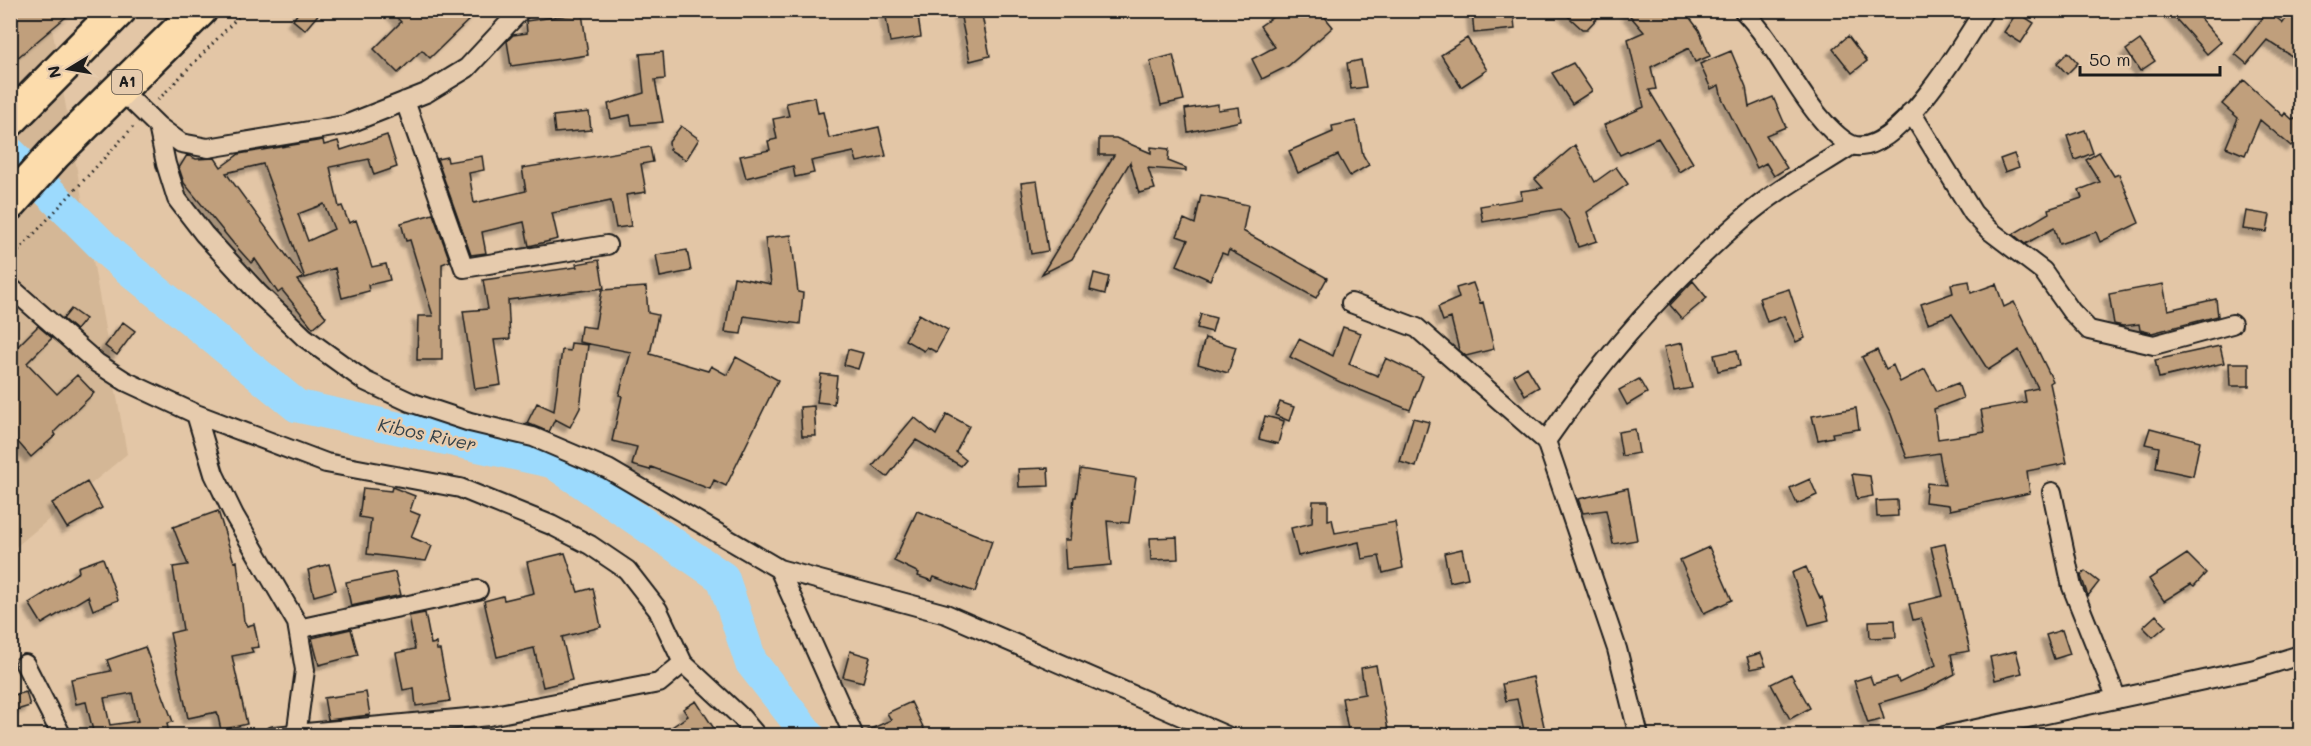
<svg xmlns="http://www.w3.org/2000/svg" width="2311" height="746" font-family="Mali,sans-serif">
<defs>
<filter id="shadow"><feDropShadow dx="-5.5" dy="5.5" stdDeviation="1.5" flood-color="#0004"/></filter>
</defs>
<rect width="100%" height="100%" fill="#e3c6a6"/>
<filter id="ink" filterUnits="userSpaceOnUse"><feTurbulence type="fractalNoise" baseFrequency=".0167" numOctaves="2"/><feDisplacementMap in="SourceGraphic" scale="12" xChannelSelector="R" yChannelSelector="G"/><feConvolveMatrix kernelMatrix="1 2 1 2 8 2 1 2 1" color-interpolation-filters="sRGB"/></filter>
<g filter="url(#ink)">
<!-- built -->
<path fill="#d4b796" d="M11,11H49L127,454L11,551Z"/>
<g fill="none" stroke-linecap="round" stroke-linejoin="round">
<!-- river -->
<path stroke="#9cdafd" stroke-width="33" d="M10,153L113,256L297,406L553,462L723,578L751,662L809,736"/>
</g>
<!-- building -->
<path fill="#c09f7b" stroke="#1c1c1c" stroke-width="1.5" fill-rule="evenodd" filter="url(#shadow)" d="M10,10H74L10,64Z
M300,10H322L305,30L293,20Z
M390,10H479L430,58L422,50L398,73L374,49L401,22Z
M885,10H917L921,37L890,42Z
M971,10H981L990,56L970,61L960,13Z
M1283,10H1319L1333,27L1288,66L1262,79L1252,59L1275,47L1260,26Z
M1472,10H1513L1515,29L1474,33Z
M1561,10H1605L1587,29H1582Z
M1625,10H1684L1699,30L1710,56L1695,62L1689,48L1651,67L1656,89L1649,90L1693,163L1679,172L1658,138L1620,155L1604,125L1644,107L1628,39L1644,32Z
M2168,10H2193L2221,42L2207,54Z
M2292,10H2301V62L2267,40L2247,64L2235,54L2268,11L2283,23Z
M2017,12L2034,23L2021,43L2004,32Z
M582,13L588,55L511,66L507,41L513,35L527,33L526,21Z
M1848,36L1867,61L1852,73L1833,49Z
M1467,38L1487,70L1461,87L1441,55Z
M2140,40L2155,61L2140,71L2126,50Z
M1731,51L1746,87L1749,107L1773,97L1786,127L1766,135L1787,168L1774,176L1766,163L1757,168L1722,98L1719,85L1711,89L1700,64Z
M663,52L665,79L655,80L663,122L632,125L630,115L611,119L608,104L644,93L640,54Z
M2068,52L2078,63L2067,74L2057,63Z
M1173,55L1184,100L1161,105L1150,61Z
M1361,60L1366,87L1351,89L1347,63Z
M1573,63L1592,91L1572,104L1552,73Z
M2244,80L2283,116L2285,113L2293,120L2301,115V134L2291,146L2260,120L2245,155L2226,147L2238,118L2222,104Z
M815,97L818,113L823,112L829,138L879,127L886,156L857,162L854,152L811,161L814,173L795,177L793,166L746,178L740,156L770,150L768,141L777,139L773,119L789,116L786,103Z
M1218,104V110L1239,107L1241,121L1188,132L1185,109Z
M589,112L591,130L555,133L553,116Z
M1356,121L1363,155L1369,165L1350,176L1338,155L1298,173L1289,151L1333,132L1332,126Z
M681,126L699,139L686,160L670,150L669,142Z
M2085,130L2093,153L2075,160L2067,136Z
M387,135L397,167L374,175L369,159L330,167L339,207L342,206L349,223L356,220L372,267L386,264L390,280L368,285L369,291L342,298L335,268L305,278L263,164L226,173L303,278L297,280L326,317L313,328L282,290L278,293L255,259L251,263L233,243L184,183L179,168L187,155L196,159L215,158L221,167L239,154L323,140L324,145L338,141L341,150ZM324,204L334,229L308,241L298,214Z
M1099,138H1116L1151,153V147L1169,149L1168,161L1186,168V171L1148,168L1155,189L1139,193L1130,162L1072,259L1042,274L1114,155H1099Z
M1575,145L1595,182L1616,167L1628,184L1587,212L1597,241L1578,247L1569,220L1560,209L1483,222L1480,206L1522,199L1521,191L1543,188L1535,179Z
M650,147L653,162L641,164L646,192L626,195L631,226L616,228L611,201L552,213L558,239L529,246L524,222L482,232L486,253L471,255L437,159L447,157L448,162L482,156L484,170L469,173L474,203L526,191L522,168Z
M2099,152L2114,176L2119,174L2139,223L2100,242L2096,232L2059,244L2054,228L2025,244L2013,234L2049,213L2048,209L2082,198L2079,190L2100,182L2086,160Z
M2014,154L2019,167L2005,172L2000,159Z
M1037,181L1048,251L1031,254L1021,183Z
M1201,195L1248,205L1243,231L1327,278L1316,298L1229,250L1227,255L1222,253L1210,280L1177,265L1188,240L1177,236L1184,219L1195,224Z
M2246,211L2270,215L2267,232L2243,229Z
M433,214L450,261L442,264V360H417L418,316H433L410,240L406,241L401,223Z
M791,235L798,292L803,293L800,324L744,316L741,334L725,332L734,277L771,284L765,238Z
M687,250L691,271L660,277L656,255Z
M599,260L604,288L508,300L510,339L494,340L501,385L475,389L463,311L488,309L483,280L577,267L576,264Z
M1094,273L1109,277L1105,294L1090,290Z
M1693,281L1707,298L1682,319L1670,305Z
M1969,281L1971,293L1996,284L2004,307L2014,302L2053,381L2050,383L2067,463L2027,471L2030,493L1950,510L1949,505L1925,502L1927,483L1945,485L1939,453L1907,458L1891,414L1862,357L1877,350L1886,369L1893,365L1900,382L1925,369L1937,391L1958,383L1963,398L1934,409L1938,439L1985,432L1981,410L2026,402L2024,391L2038,388L2019,350L1988,370L1952,314L1928,323L1921,304L1953,293L1951,284Z
M1473,283L1480,303L1483,302L1494,349L1466,356L1459,350L1451,318L1443,321L1438,307L1459,298L1456,288Z
M2163,284L2168,310L2216,299L2218,316L2152,333L2140,330L2139,324L2123,326L2114,324L2109,294Z
M646,287L648,313L658,315L650,354L708,371L711,366L727,375L736,357L778,380L726,486L714,480L710,489L651,467L650,470L632,465L637,447L612,441L622,396L619,395L631,352L579,342L581,326L595,328L602,290Z
M1789,289L1805,338L1796,342L1784,316L1767,322L1759,298Z
M71,309L85,319L76,330L63,319Z
M919,314L948,330L936,352L927,347L924,351L905,340Z
M1201,314L1216,318L1212,332L1197,328Z
M123,322L135,331L117,355L105,346Z
M38,326L52,338L27,363L57,394L77,375L94,393L54,432L56,435L31,457L10,433V346L14,350Z
M1343,327L1361,333L1349,364L1378,376L1386,358L1423,376L1410,410L1340,382L1290,357L1299,339L1333,356Z
M1205,338L1236,347L1228,373L1198,364Z
M571,343L588,345L580,408L570,427L555,419L549,432L527,423L537,403L554,411L562,350L570,351Z
M1682,343L1692,388L1674,391L1664,347Z
M2220,346L2224,363L2159,378L2155,360Z
M848,349L863,353L858,369L844,365Z
M1737,350L1740,366L1718,371L1714,355Z
M2229,363H2249V386H2230Z
M1527,367L1539,387L1525,395L1514,375Z
M821,374L837,376L834,404L817,402Z
M1639,379L1647,393L1627,405L1619,390Z
M1280,402L1294,407L1289,421L1275,415Z
M814,406L816,436H802L800,407Z
M1856,408L1859,429L1832,433L1833,437L1818,440L1812,416Z
M947,414L969,426L956,452L966,460L961,466L916,440L887,477L873,466L914,417L936,435Z
M1265,416L1284,421L1278,444L1259,439Z
M1413,418L1429,422L1416,467L1400,462Z
M2150,428L2200,441L2193,476L2156,468L2159,447L2145,444Z
M1635,429L1639,453L1622,456L1618,432Z
M1048,468L1049,486L1019,487L1018,469Z
M1080,469L1136,478L1129,523L1107,521L1111,565L1066,569L1064,540H1070L1074,497H1076Z
M1852,474L1870,476L1873,496L1857,499Z
M1810,479L1817,495L1797,504L1790,488Z
M87,482L102,508L67,528L52,503Z
M392,487L415,496L410,511L420,515L411,537L432,546L426,561L367,554L371,519L359,517L363,488L391,491Z
M1628,488L1637,540L1613,544L1606,510L1583,513L1578,499Z
M1897,500L1898,516L1877,517L1876,501Z
M1313,501H1328V520L1332,519L1335,533L1395,522L1403,568L1383,573L1379,556L1362,559L1359,542L1298,556L1291,528L1312,523Z
M218,511L234,562L237,561L244,621L247,626L254,624L259,647L251,648L253,652L232,656L247,724L221,730L217,712L188,718L170,633L183,630L173,567L188,565L173,527Z
M917,511L992,541L975,592L934,577L932,581L918,576L919,573L894,561Z
M1177,537L1178,559L1151,560L1150,538Z
M1945,544L1970,651L1951,654L1955,674L1926,689L1879,703L1884,719L1868,723L1854,681L1870,676L1873,684L1897,677L1899,683L1936,665L1921,618L1913,620L1909,604L1943,596L1931,547Z
M1709,547L1732,600L1704,613L1680,560Z
M1462,549L1468,578L1450,582L1444,553Z
M565,553L578,592L593,588L601,627L562,637L572,680L543,687L534,648L497,657L484,601L503,596L504,600L534,593L527,562Z
M2187,554L2206,573L2194,586L2191,584L2164,601L2149,579Z
M103,558L118,600L93,610L88,596L42,624L29,603L79,572L78,567Z
M329,564L336,590L314,596L308,570Z
M1806,567L1820,598L1822,597L1829,620L1809,625L1792,573Z
M2085,571L2099,582L2088,596L2081,576Z
M395,572L401,595L351,606L346,582Z
M425,613L431,644L436,643L437,650H440L450,701L416,706L414,688L403,690L396,653L415,649L409,616Z
M2156,615L2166,626L2153,637L2143,627Z
M1895,620L1896,637L1870,638L1869,621Z
M351,629L358,655L319,665L312,638Z
M2062,630L2070,654L2054,659L2046,635Z
M145,647L173,722L167,723L169,735H94L86,702L76,704L71,679L111,671L107,660ZM132,693L138,721L110,725L104,698Z
M850,651L870,657L863,682L843,677Z
M2016,651L2022,673L1995,680L1990,657Z
M1761,653L1766,666L1751,669L1747,657Z
M1376,665L1389,735H1349L1342,698L1365,694L1361,668Z
M1791,674L1810,708L1790,719L1771,684Z
M1533,677L1546,735H1525L1517,699L1506,701L1502,684Z
M26,692L30,706L10,712V696Z
M366,692L370,715L328,720L324,698Z
M696,701L715,730L706,735H660L688,716L683,709Z
M911,702L927,735H865L864,732L891,720L887,713Z"/>
<g fill="none" stroke-linecap="round" stroke-linejoin="round">
<defs>
<path id="street" d="M1743,10C1773,41 1791,82 1818,115C1825,124 1841,141 1852,145C1895,160 1965,41 1984,10
M120,89L158,126L181,143L208,148L345,125L426,93L467,68L521,10
M405,101L464,268L607,245
M1911,112L1973,213L1989,230L2043,271L2071,311L2089,330L2154,345L2232,324
M158,126L166,164L177,199L204,234L259,294L304,337L365,381L410,402L470,422L533,437L608,469L779,569L946,614L1227,736
M10,287L97,363L125,381L196,414L326,463L460,488L551,525L590,545L627,570L658,610L683,663L741,717L757,736
M1351,303L1417,328L1546,441
M196,414L214,474L234,515L297,623L305,670L296,736
M2052,492L2072,587L2117,699
M779,569L854,736
M298,629L478,590
M25,664L62,736
M274,736L489,716L659,683L683,663
M1639,736L1617,649L1546,441C1603,358 1669,282 1746,216C1777,189 1817,168 1852,145
M1944,736L2255,669L2300,655"/>
<path id="highway" d="M10,120L119,10
M10,203L54,154L200,10"/>
</defs>
<!-- street casing -->
<use href="#street" stroke="#1c1c1c" stroke-width="22"/>
<!-- highway casing -->
<use href="#highway" stroke="#1c1c1c" stroke-width="38"/>
<!-- path -->
<path stroke="#1c1c1c" stroke-width="3" stroke-dasharray="1.5 4.5" stroke-linecap="butt" d="M158,100L245,10
M10,260L133,127"/>
<!-- street -->
<use href="#street" stroke="#e6cbad" stroke-width="18"/>
<!-- highway -->
<use href="#highway" stroke="#fcdcac" stroke-width="33"/>
</g>
</g>
<g text-anchor="middle" stroke-width="5" stroke-linejoin="round" paint-order="stroke">
<!-- shield labels -->
<rect fill="#e6cbad" stroke="#595048" stroke-width="1.5" x="112" y="70" width="30" height="24" rx="4.5"/>
<g font-size="15" font-weight="bold" fill="#1c1c1c">
<text x="127" y="87">A1</text>
</g>
<!-- water labels -->
<g font-size="18" font-style="italic" fill="#364249" stroke="#e6cbad">
<text transform="translate(427 435) rotate(12)" y="6">Kibos River</text>
</g>
</g>
<!-- margin -->
<rect width="2311" height="746" fill="none" stroke="#e6cbad" stroke-width="36"/>
<rect x="18" y="18" width="2275" height="710" fill="none" stroke="#1c1c1c" stroke-width="2" filter="url(#ink)"/>
<!-- north arrow -->
<g transform="translate(69 69) rotate(259)" stroke="#e6cbad" stroke-width="4.5" paint-order="stroke">
<path d="M0-4.5L10 22L0 15L-10 22Z" fill="#1c1c1c"/>
<text y="-9" font-size="16" font-weight="bold" text-anchor="middle" fill="#1c1c1c">N</text>
</g>
<!-- scale -->
<path d="M2080 66v9h140v-9" fill="none" stroke="#1c1c1c" stroke-width="3"/>
<text x="2089" y="66" font-size="18" fill="#1c1c1c" stroke="#e6cbad" stroke-width="4.5" paint-order="stroke">50 m</text>
</svg>
